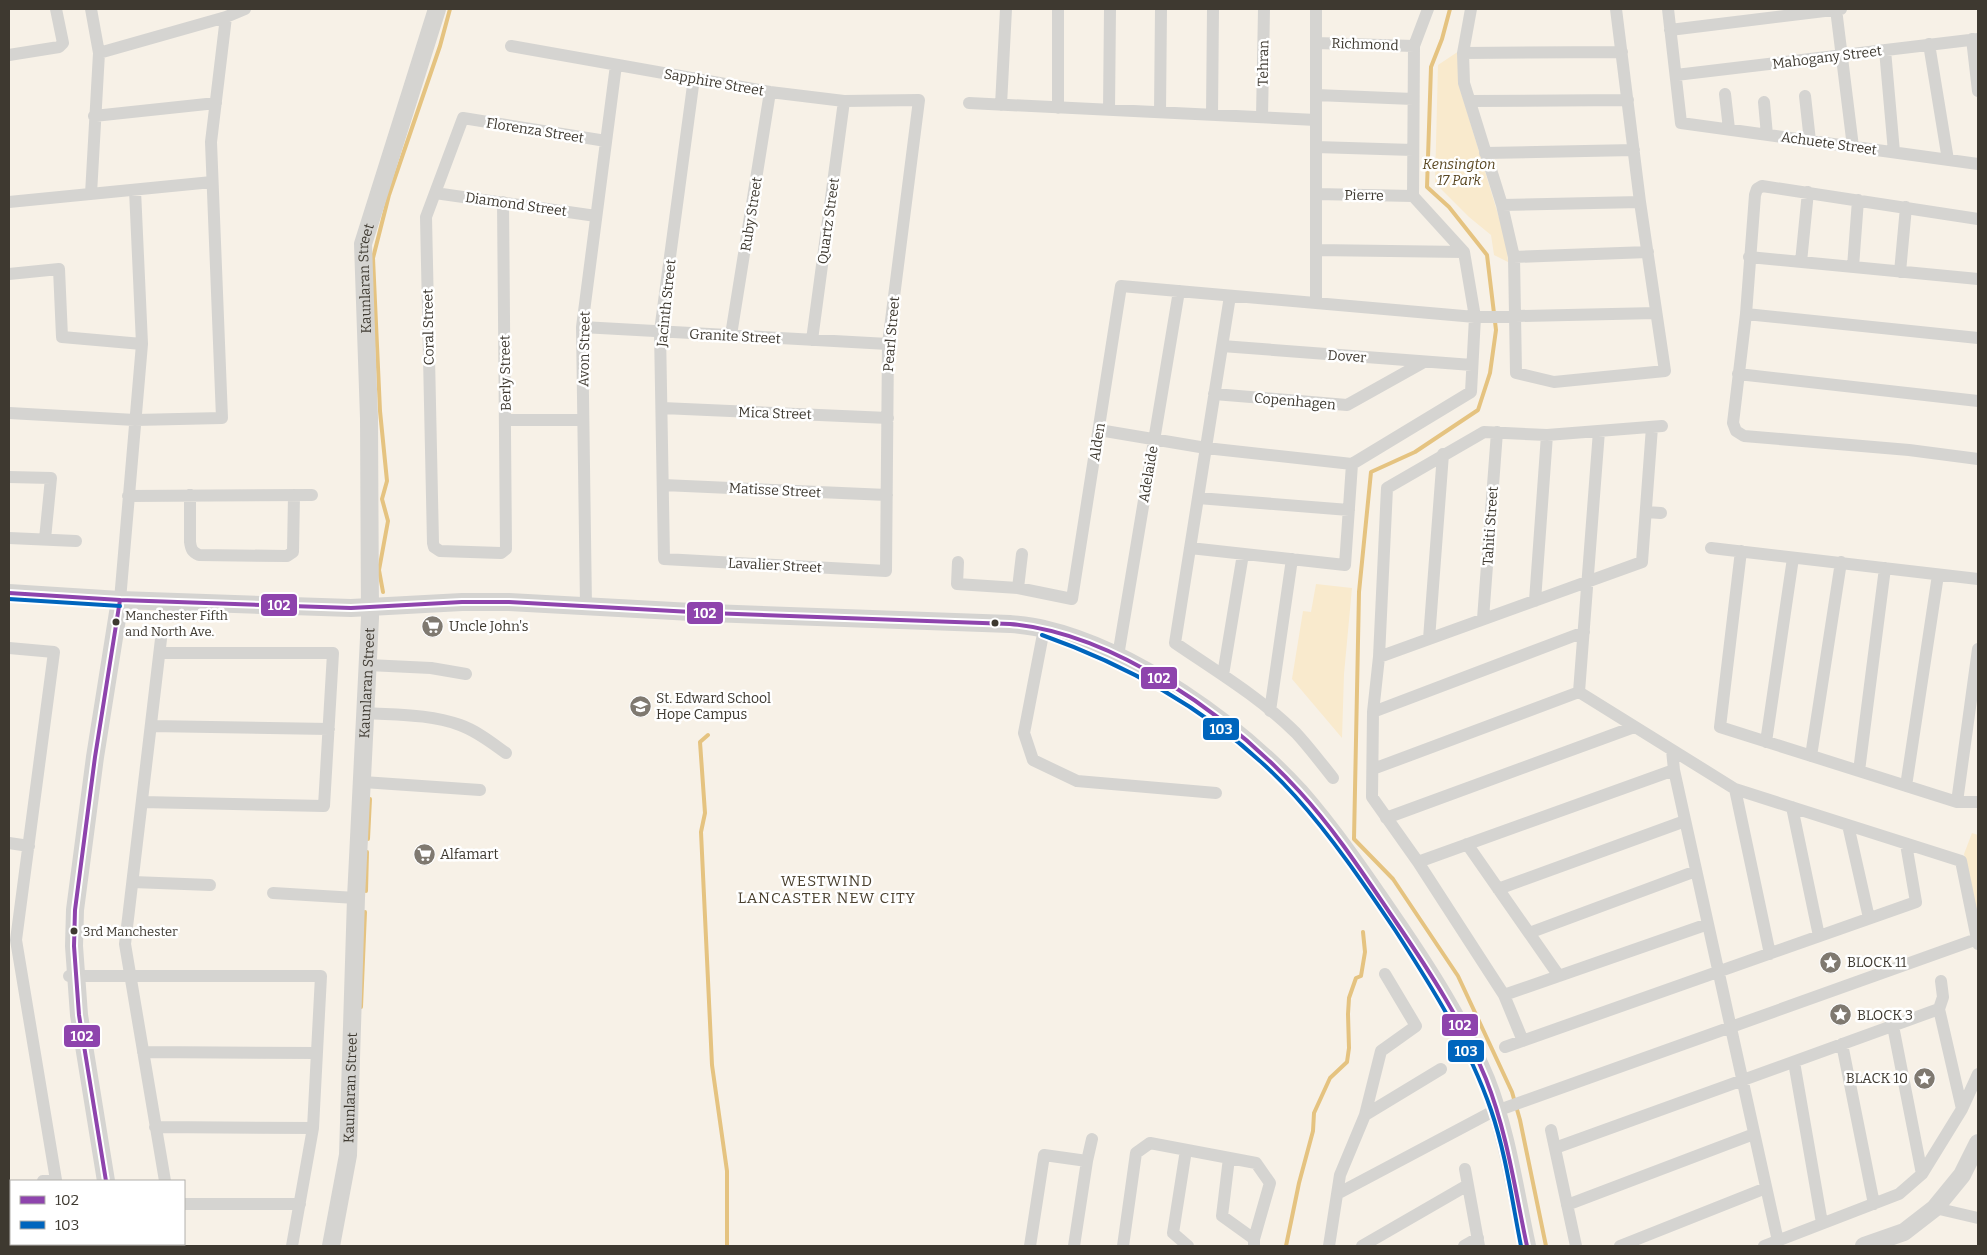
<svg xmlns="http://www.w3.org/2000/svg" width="1987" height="1255" font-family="Bitter,serif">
<rect width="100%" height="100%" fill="#f7f1e7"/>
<!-- green -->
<path fill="#f9eacd" d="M1459,51L1458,82L1507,244L1508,262L1494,255L1491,235L1469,217L1435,183L1438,65Z
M1316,584L1352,588L1344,674L1342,738L1292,679L1303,611L1311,612Z
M1972,833L1978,835V918L1964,854Z"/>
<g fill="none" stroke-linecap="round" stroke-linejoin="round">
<!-- stream -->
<path stroke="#e5c380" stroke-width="4" d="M1450,9L1442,39L1431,67L1427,187L1449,207L1487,255L1496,330L1490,373L1478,410L1415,452L1371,472L1359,592L1354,839L1393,879L1458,976L1512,1092L1520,1120L1546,1246
M383,592L379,570L388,521L382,499L387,481L380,411L373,258L389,195L440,46L450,9
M708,735L700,742L705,813L701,832L712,1065L727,1171V1246
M368,839L370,799
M366,891L367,852
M361,1007L365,912
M1286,1246L1299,1183L1313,1131L1314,1113L1330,1078L1347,1062L1349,1048L1348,1014L1349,998L1356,978L1361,976L1365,952L1363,932"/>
<!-- street -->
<path stroke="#d5d4d1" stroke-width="12" d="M1058,9V108
M1316,9V303
M1471,9L1463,53L1464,83L1502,205L1514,257L1516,373L1554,382L1665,371L1640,202L1616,9
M1668,9L1681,123L1978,164
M1836,9L1853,147
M1670,30L1841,9
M1972,39L1978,91
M1316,43L1414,46
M1929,44L1948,160
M511,46L770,92L844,101L919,100L888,344L886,571L664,559L660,331L694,78
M1885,50L1894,152
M99,53L226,17L245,9
M1463,53L1622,52
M9,55L59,47L63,43L56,9
M1676,75L1978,39
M1725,94L1729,129
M1316,95L1413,99
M1805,96L1810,141
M1470,101L1628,100
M1764,102L1767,135
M969,103L1316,120
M1001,105L1006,9
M1109,110L1110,9
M1160,112L1161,9
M1212,115L1213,9
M94,116L216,103
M1262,117L1264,9
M1316,147L1413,150
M1485,153L1634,150
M435,193L596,216
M91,194L99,53L91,9
M1316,194L1413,196
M9,202L212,182
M503,202L506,549L501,553L440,551L434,547L433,543L426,217L463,118L606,141
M1502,205L1640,202
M1978,219L1762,186L1757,189L1755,195L1746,314L1733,423L1736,431L1744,436L1909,450L1978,459
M1316,250L1464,252
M1514,257L1648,252
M1749,257L1978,279
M1801,262L1808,192
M1853,267L1858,200
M1900,272L1906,207
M9,274L59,269L62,337L142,344
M1230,296L1175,643C1216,671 1261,698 1296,733C1309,747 1321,763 1333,778
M1746,314L1978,338
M582,327L888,344
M731,335L770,92
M812,340L844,101
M1222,346L1472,365
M1738,374L1978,401
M1214,394L1347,405L1424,362
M662,408L888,418
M9,413L135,420L222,418L211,142L226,17
M505,420H583
M1099,430L1206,448L1352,464L1471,392L1475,317L1464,252L1413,196L1414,46L1428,9
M9,477L51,478L45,539
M663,485L887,495
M190,495V542C191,549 192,552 199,555L287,556L293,552L294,495
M128,496L312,495
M1198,498L1349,510
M1646,512L1661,513
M9,538L76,541
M1190,548L1345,565L1352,464
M1711,548L1978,579
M1741,551L1720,727L1957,802H1978
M958,562L957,584L1018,588L1072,599L1121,286L1475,317L1656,313
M1018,588L1022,554
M120,600L142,344L135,190
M1535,601L1547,435
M586,606L582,327L616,65
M1483,619L1497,432
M1044,629L1024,733L1033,760L1077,781L1216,793
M161,639L125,944L165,1181
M1429,639L1443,454
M9,648L54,652L16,940L56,1180L43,1181
M1118,656L1179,291
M1379,657L1642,562L1652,427
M368,665L431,668L466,674
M1223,675L1243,554
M1579,692L1735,789L1961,861L1978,944
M1579,692L1599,431
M1270,711L1292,559
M1373,712L1584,632
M366,713C397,715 430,714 460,725C477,731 492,743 506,753
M151,726L329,729
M1766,742L1793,558
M1672,750L1674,770L1778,1241
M1811,756L1841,562
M1373,769L1579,692
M1859,771L1885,568
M363,782L480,790
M1906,786L1938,575
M1735,789L1770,954
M142,802L324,806L333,653H160
M1957,802L1978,649
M1792,807L1819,936
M1386,818L1634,727
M1848,825L1869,918
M9,843L29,846
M1467,844L1559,976
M1418,862L1674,770
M133,882L210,885
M1498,889L1685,821
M273,893L356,898
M1529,933L1696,871
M69,976H321L313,1128L292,1246
M1941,981L1943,997L1939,1009L1962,1109
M1504,995L1708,924
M1893,1026L1922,1174
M1523,1041L1504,995L1418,862L1372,797L1373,712L1379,657L1387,488L1484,432L1547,435L1662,426
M1842,1044L1874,1204
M1505,1047L1916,902L1906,844
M143,1052L317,1053
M1794,1062L1822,1223
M1365,1115L1441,1069
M155,1127L313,1128
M1551,1130L1576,1246
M1555,1148L1939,1009
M1186,1150L1173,1233L1188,1246
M1229,1158L1222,1216L1254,1239
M1087,1161L1092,1139
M1465,1169L1479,1246
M9,1186H11
M1337,1194L1488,1114L1977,939
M184,1204H300
M1567,1205L1754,1134
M1935,1208L1978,1218
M172,1246V1244
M1030,1246L1044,1155L1087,1161L1074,1246
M1123,1246L1136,1153L1150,1143L1256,1163L1270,1183L1254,1239V1246
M1329,1246L1340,1175L1365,1115L1381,1051L1416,1026L1385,974
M1362,1246L1466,1186
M1464,1246L1478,1238
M1620,1246L1766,1188
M1764,1246L1899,1194L1922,1174L1962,1109L1978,1074"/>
<!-- secondary -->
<g stroke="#d5d4d1" stroke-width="18">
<path d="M9,593L120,600L351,608L462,602H509L710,613L1010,624C1021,625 1033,626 1044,629C1134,650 1237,724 1299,791C1334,831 1364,875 1394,919C1429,970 1462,1022 1486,1079C1507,1132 1515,1191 1527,1246"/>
<path d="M106,1181L79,1015L74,946L75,910L95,757L120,600"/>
<path d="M9,1242H11"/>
<path d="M115,1246V1244"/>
<path id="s1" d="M331,1246L348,1155L356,898L370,618L369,418L363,244L437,9"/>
<path d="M1864,1246L1904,1232L1935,1208L1962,1175L1978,1143"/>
</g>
<defs>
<path id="bus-1" d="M9,593L120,600L351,608L462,602H509L710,613L1010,624C1114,633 1230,716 1299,791C1336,831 1366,878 1396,922C1430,972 1463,1023 1486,1079C1507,1132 1515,1190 1527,1246
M106,1181L79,1015L74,946L75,910L95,757L120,600"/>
<path id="bus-2" d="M9,599L120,606
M1042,635C1138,669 1226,720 1295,796C1332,837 1364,884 1395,930C1432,987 1469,1046 1491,1110C1506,1154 1512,1201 1521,1246"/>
</defs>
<!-- bus-1 casing -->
<use href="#bus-1" stroke="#fff" stroke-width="8"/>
<!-- bus-2 casing -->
<use href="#bus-2" stroke="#fff" stroke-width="8"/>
<!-- bus-1 -->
<use href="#bus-1" stroke="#8e44ad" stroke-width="4"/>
<!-- bus-2 -->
<use href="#bus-2" stroke="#0065bd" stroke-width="4"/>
</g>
<!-- icons -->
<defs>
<symbol id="supermarket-disc" viewBox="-11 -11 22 22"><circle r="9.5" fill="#7f7970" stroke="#fff"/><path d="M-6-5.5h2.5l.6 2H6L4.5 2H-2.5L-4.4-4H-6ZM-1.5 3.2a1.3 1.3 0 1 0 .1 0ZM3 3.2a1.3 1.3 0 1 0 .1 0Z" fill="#fff"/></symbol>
<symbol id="school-disc" viewBox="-11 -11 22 22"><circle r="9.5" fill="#7f7970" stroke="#fff"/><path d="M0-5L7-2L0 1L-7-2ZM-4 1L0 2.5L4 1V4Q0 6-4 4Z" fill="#fff"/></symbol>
<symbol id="sight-disc" viewBox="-11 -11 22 22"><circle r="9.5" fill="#7f7970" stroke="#fff"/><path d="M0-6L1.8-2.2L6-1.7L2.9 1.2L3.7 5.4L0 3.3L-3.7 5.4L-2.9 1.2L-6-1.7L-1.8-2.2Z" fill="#fff"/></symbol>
</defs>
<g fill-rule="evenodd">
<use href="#supermarket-disc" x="420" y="614" width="25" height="25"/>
<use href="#school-disc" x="628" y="694" width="25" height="25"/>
<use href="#supermarket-disc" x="412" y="842" width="25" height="25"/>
<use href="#sight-disc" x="1818" y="950" width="25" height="25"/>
<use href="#sight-disc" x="1828" y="1002" width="25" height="25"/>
<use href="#sight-disc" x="1912" y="1066" width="25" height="25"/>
</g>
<!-- markers -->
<g fill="#3e3930" stroke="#fff" stroke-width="2">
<circle cx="116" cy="622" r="4.5"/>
<circle cx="995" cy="623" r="4.5"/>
<circle cx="74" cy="931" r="4.5"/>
</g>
<g text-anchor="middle" stroke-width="5" stroke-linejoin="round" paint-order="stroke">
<!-- bus labels -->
<g font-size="13" fill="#3e3930" stroke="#fff" text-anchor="start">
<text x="125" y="620">Manchester Fifth<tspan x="125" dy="16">and North Ave.</tspan></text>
<text x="83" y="936">3rd Manchester</text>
</g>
<!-- street labels -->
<g font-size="14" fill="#3e3930" stroke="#fff">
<text transform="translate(1365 44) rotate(2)" y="5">Richmond</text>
<text transform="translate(1827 57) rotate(-7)" y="5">Mahogany Street</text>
<text transform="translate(1263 63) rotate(-89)" y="5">Tehran</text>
<text transform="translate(714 82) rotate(10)" y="5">Sapphire Street</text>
<text transform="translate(535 130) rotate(9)" y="5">Florenza Street</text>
<text transform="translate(1829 143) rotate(8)" y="5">Achuete Street</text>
<text transform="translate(1364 195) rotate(1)" y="5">Pierre</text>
<text transform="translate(516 204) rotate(8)" y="5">Diamond Street</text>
<text transform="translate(751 214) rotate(-81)" y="5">Ruby Street</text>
<text transform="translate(828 221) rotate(-82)" y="5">Quartz Street</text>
<text dy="5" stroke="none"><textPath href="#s1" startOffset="970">Kaunlaran Street</textPath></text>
<text transform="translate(666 303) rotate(-84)" y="5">Jacinth Street</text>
<text transform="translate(428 327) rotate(-91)" y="5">Coral Street</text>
<text transform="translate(891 334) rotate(-85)" y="5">Pearl Street</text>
<text transform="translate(735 336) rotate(3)" y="5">Granite Street</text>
<text transform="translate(584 349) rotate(-89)" y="5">Avon Street</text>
<text transform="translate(1347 356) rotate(4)" y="5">Dover</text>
<text transform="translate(505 373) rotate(-91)" y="5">Berly Street</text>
<text transform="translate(1295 401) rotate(5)" y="5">Copenhagen</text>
<text transform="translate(775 413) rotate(2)" y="5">Mica Street</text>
<text transform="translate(1097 442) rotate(-81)" y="5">Alden</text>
<text transform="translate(1148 474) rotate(-80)" y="5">Adelaide</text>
<text transform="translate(775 490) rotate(3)" y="5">Matisse Street</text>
<text transform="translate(1490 526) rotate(-86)" y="5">Tahiti Street</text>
<text transform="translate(775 565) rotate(3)" y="5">Lavalier Street</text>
<text dy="5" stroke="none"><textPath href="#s1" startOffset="565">Kaunlaran Street</textPath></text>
<text dy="5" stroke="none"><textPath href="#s1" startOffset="160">Kaunlaran Street</textPath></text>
</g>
<!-- park labels -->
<g font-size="14" font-style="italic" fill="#594620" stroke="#fff">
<text x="1459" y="169">Kensington<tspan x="1459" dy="16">17 Park</tspan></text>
</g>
<!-- poi labels -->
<g font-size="14" fill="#3e3930" stroke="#fff" text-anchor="start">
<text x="449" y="631">Uncle John's</text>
<text x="656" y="703">St. Edward School<tspan x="656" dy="16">Hope Campus</tspan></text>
<text x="440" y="859">Alfamart</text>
<text x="1847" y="967">BLOCK 11</text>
<text x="1857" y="1020">BLOCK 3</text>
<text x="1908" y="1083" text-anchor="end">BLACK 10</text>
</g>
<!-- neighbourhood labels -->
<g font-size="15" letter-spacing="1" fill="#4a402e" stroke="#fff">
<text x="827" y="886">WESTWIND<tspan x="827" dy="17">LANCASTER NEW CITY</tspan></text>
</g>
</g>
<g stroke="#fff" stroke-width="2">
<rect x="260" y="593" width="38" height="24" rx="5" fill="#8e44ad"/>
<rect x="686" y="601" width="38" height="24" rx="5" fill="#8e44ad"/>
<rect x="1140" y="666" width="38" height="24" rx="5" fill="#8e44ad"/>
<rect x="1202" y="717" width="38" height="24" rx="5" fill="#0065bd"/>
<rect x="1441" y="1013" width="38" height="24" rx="5" fill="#8e44ad"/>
<rect x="63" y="1024" width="38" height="24" rx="5" fill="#8e44ad"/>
<rect x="1447" y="1039" width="38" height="24" rx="5" fill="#0065bd"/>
</g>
<g font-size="14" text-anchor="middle" font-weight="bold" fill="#fff">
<text x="279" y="610">102</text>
<text x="705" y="618">102</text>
<text x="1159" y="683">102</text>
<text x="1221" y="734">103</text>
<text x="1460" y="1030">102</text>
<text x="82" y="1041">102</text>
<text x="1466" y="1056">103</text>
</g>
<!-- border -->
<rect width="1987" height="1255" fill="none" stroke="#3e3930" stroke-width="20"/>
<!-- legend -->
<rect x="10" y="1180" width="175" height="65" fill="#ffffff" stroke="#b2b0ac"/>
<rect x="20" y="1196" width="25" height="8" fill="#8e44ad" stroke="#b2b0ac"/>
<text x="55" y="1205" font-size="15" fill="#3e3930">102</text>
<rect x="20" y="1221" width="25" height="8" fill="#0065bd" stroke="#b2b0ac"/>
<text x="55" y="1230" font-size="15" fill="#3e3930">103</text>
</svg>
